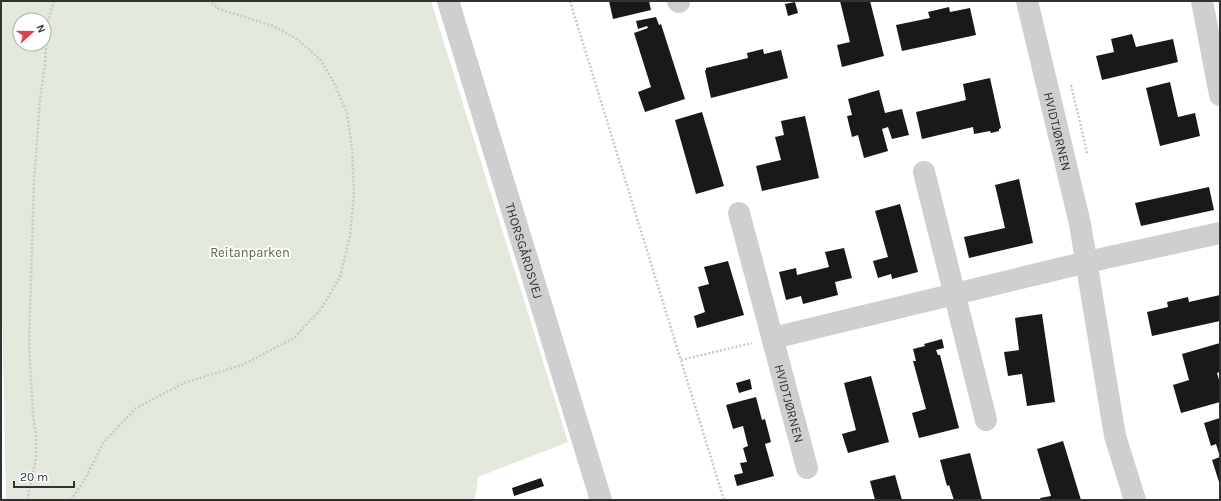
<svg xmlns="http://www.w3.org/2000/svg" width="1221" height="501" font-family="Karla,sans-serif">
<rect width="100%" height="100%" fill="#fff"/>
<!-- green -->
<path fill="#e2e8dc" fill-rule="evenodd" d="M1,1H431L568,442L478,477L475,500H6L1,251ZM20,20H44V44H20Z"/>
<!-- building -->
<path fill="#191919" d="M609,1H649L651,10L613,19Z
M840,1H870L884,56L842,67L837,45L850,42Z
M795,2L798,13L788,16L785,4Z
M949,7L950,12L970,8L976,35L902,51L896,25L930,18L928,12Z
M656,17L659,25L661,24L685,99L645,112L638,92L651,87L634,33L648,28L647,26L638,29L636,21Z
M1132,34L1136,47L1173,39L1178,62L1102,80L1096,56L1114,52L1111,39Z
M763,49L764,54L781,50L788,78L711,98L705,71L706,70V68L748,58L747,53Z
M990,78L1001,128L999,129V131L991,133L990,131L974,134L973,127L922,139L916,112L966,100L963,84Z
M1170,82L1178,117L1195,113L1200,136L1160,146L1146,88Z
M879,90L885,113L902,109L909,135L892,139L888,127L882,129L888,151L864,158L858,135L852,137L847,116L852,115L848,99Z
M702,112L724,186L696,194L675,120Z
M805,116L819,178L762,191L756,166L781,160L775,137L784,135L781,121Z
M1019,179L1033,243L969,258L964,237L1005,228L995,185Z
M1209,187L1214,210L1141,226L1135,203Z
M900,204L918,272L892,279L891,274L878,278L873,261L888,257L875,211Z
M844,248L852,278L835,282L838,295L803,304L801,296L786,300L779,272L796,268L797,275L829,267L825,252Z
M728,261L744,315L697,328L694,316L705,312L698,287L709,284L704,267Z
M1220,295V321L1152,336L1147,312L1168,307L1167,302L1188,297L1189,302Z
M1042,314L1055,402L1027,406L1022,374L1008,376L1004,352L1019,350L1015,318Z
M942,339L944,348L936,350L938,355H940L959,428L919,438L912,413L926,409L913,361H916L913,349L925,346L924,344Z
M1220,343V372L1217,373L1220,383V402L1181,413L1173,385L1189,380L1182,354Z
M871,376L889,442L848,453L842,434L856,430L844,383Z
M750,379L752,389L739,393L736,383Z
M756,397L762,420L765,419L771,442L765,444L774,476L737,486L734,475L743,473L740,463L747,462L743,448L748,446L743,426L733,429L726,405Z
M1220,418V457L1216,444L1211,446L1204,423Z
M1063,441L1081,500H1041L1040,498L1051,496L1037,449Z
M970,453L982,500H954L949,485L947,486L940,460Z
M1220,457V481L1219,482L1212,460Z
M895,475L902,500H875L870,481Z
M541,478L544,486L514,496L512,488Z"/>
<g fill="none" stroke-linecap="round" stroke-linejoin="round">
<!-- path -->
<path stroke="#c9c9c9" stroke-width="2.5" stroke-dasharray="2 2" stroke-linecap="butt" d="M570,1L724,500
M1071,85L1083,135L1087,154
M681,360L752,343
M27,500L36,459V435L33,415L29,343L34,181L40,99L45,65L47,24L54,1
M71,500L85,479L103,443L136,408L184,383L242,365L256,358L294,338L321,309L340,277L350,236L354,193L352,149L347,113L333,81L320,59L297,39L273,26L219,9L209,1"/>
<!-- minor -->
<g stroke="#cfcfcf" stroke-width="22">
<path id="s1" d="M448,1L601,500"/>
<path d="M678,1L679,2"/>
<path id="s2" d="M1027,1L1080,224L1115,436L1135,500"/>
<path d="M1202,1L1220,95"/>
<path d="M924,172L986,420"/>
<path id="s3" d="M739,213L807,468"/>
<path d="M773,338L1087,262L1220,233"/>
</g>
</g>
<g text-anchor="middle" stroke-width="4" stroke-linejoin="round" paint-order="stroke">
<!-- street labels -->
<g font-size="13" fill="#323232" stroke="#fff">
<text dy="5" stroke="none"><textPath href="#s2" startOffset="134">HVIDTJØRNEN</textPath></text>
<text dy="5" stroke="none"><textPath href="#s1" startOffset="261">THORSGÅRDSVEJ</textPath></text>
<text dy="5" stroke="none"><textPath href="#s3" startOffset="197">HVIDTJØRNEN</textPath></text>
</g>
<!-- park labels -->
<g font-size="13" fill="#556b42" stroke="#fff">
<text x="250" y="257">Reitanparken</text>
</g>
</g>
<!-- border -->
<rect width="1221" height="501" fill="none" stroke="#323232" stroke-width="4"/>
<!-- north arrow -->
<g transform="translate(32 32) rotate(69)"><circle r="19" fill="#ffffff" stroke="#adadad"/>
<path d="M0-3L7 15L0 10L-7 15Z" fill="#d9444e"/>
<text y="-6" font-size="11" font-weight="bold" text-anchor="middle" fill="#323232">N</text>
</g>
<!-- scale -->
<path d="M14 481v6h60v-6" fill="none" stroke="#323232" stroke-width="2"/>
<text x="20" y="481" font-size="12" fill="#323232" stroke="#ffffff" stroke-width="3" paint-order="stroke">20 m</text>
</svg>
